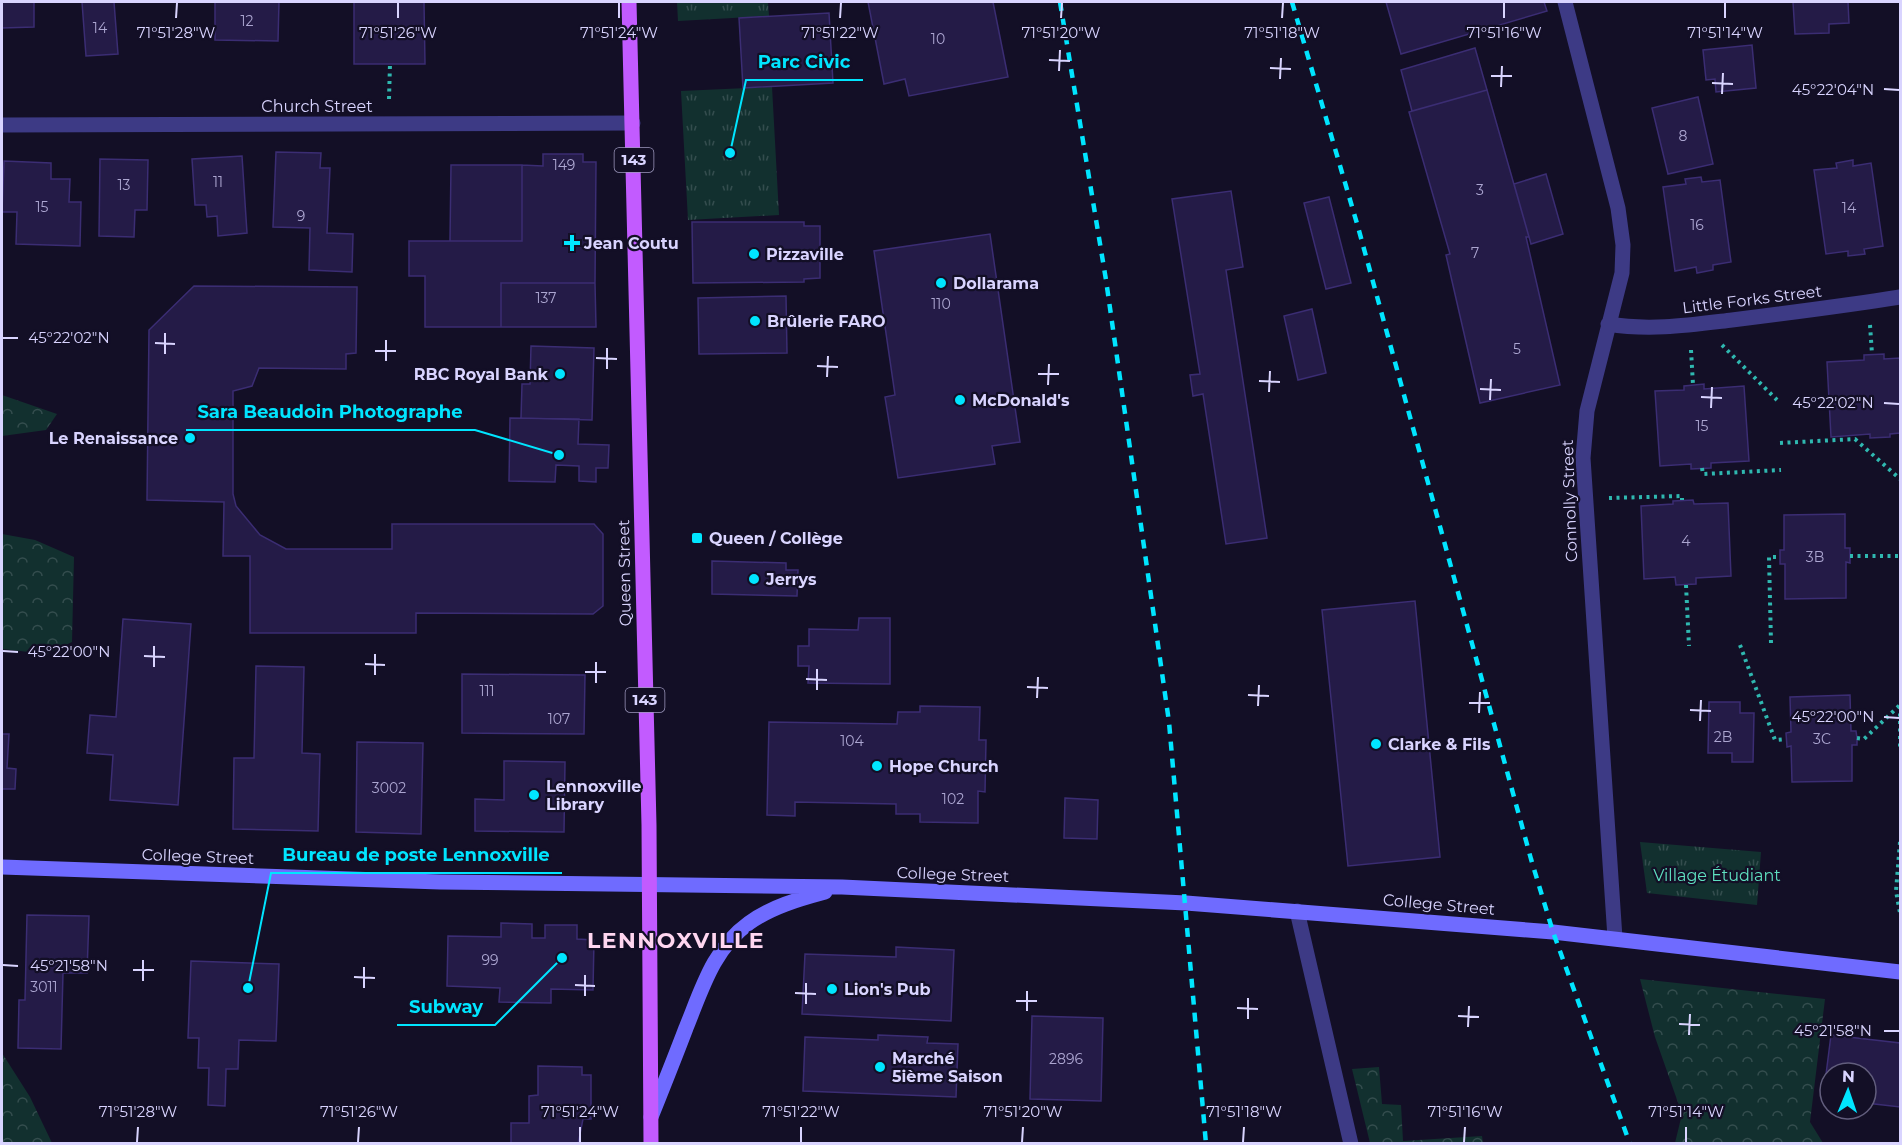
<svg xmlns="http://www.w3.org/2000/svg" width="1902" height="1145" font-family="Montserrat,sans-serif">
<defs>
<pattern id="grass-tufts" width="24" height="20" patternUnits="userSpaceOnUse" patternTransform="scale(1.5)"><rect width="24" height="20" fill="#12302f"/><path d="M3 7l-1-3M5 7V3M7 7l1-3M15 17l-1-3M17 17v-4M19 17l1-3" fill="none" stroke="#344d4e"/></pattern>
<pattern id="forest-crowns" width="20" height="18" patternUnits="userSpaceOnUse" patternTransform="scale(1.5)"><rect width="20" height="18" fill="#12302f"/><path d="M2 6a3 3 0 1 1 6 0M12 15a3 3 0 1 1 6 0" fill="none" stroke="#344d4e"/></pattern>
</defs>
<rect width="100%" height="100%" fill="#130f26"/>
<!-- grass -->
<path fill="url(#grass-tufts)" d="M677,2H768L769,16L678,21Z
M772,87L779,215L688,220L681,91Z
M1640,842L1761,852L1757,905L1647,893Z"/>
<!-- forest -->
<path fill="url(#forest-crowns)" d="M2,395L57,414L46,430L2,436Z
M2,534L35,540L74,557L72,642L47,654L2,649Z
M1640,979L1825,999L1810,1122L1823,1143H1675L1682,1114L1655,1037Z
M2,1053L30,1097L52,1143H2Z
M1379,1067L1382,1104L1401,1105L1403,1141L1482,1136L1483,1143H1370L1352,1069Z"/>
<!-- building -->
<path fill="#241b47" stroke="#3b2d73" stroke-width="1.5" d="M2,2H34V27L2,28Z
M82,2H114L118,54L86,56Z
M215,2H279L278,41L215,40Z
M354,2H424L425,64H354Z
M868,2H993L1008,77L909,96L905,79L884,84Z
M1386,2H1544L1547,11L1401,54Z
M1793,2H1848L1849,23L1829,24V33L1795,34Z
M829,13L833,83L743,88L739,18Z
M1752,45L1756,88L1716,92L1715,79L1706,80L1703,50Z
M1475,48L1487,90L1412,111L1401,70Z
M1487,90L1529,237H1526L1560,385L1480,403L1446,255L1450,254L1409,112Z
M1698,97L1713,164L1668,174L1652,108Z
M276,152L321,153L320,168H330L327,233L353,234L352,272L309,270L310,228L273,227Z
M543,154H583V162H596L595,283H501V327H425V276H409V241H522V165L543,166Z
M242,156L247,233L218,236L217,216L207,217L206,205H195L192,159Z
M100,159L148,160L147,210H135L134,237L99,236Z
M1853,160V166L1871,163L1883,246L1864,249L1865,254L1848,256V251L1826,254L1814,170L1837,168L1836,163Z
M4,161L51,163V179H70L69,202H81L80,246L16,244L17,212H2Z
M451,165H522V241H450Z
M1546,174L1563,234L1531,244L1514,184Z
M1701,177L1702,182L1720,180L1731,262L1713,265V270L1697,273L1696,267L1675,271L1663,187L1686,184L1685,179Z
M1231,191L1243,267L1226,270L1267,538L1226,544L1203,394L1193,396L1190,375L1200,374L1172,199Z
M1329,197L1351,283L1326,289L1304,203Z
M692,222H804V226H820V278L804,279V282L693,283Z
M990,234L1020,442L992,446L995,464L898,478L885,397L895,395L874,251Z
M501,283H595L596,327H501Z
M194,286L357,287L356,353L346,354V369L259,368L252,386L233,391V494L236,506L260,535L286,549H392V524H594L603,534V606L593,614L416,613V633H250V556H223L224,502L147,500L149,330Z
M786,296L787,353L699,354L698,298Z
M1312,309L1326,373L1298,380L1284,316Z
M531,346L594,348L592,420L521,418L522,384H530Z
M1884,354V359L1900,358V433L1890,434V437L1870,438V434L1831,437L1827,362L1864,360V355Z
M1704,384V389L1744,386L1749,461L1711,463V468L1691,469V464L1660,466L1655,391L1684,390V386Z
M510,418L579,419L578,444L609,445L608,468H596V482L579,481V466L556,465L555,482L509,481Z
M1693,500L1694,504L1728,503L1731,576L1696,578V584L1676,585L1675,577L1644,579L1641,506L1673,504V501Z
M1845,514V548H1850V563L1846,562V598L1785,599V564H1780V550H1784V515Z
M712,561L786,563V570H798L797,596L712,594Z
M1415,601L1440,857L1348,866L1322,610Z
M859,618H890V684L808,683L809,666H798V646H809V629L858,630Z
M123,619L191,624L178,805L110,800L113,755L87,753L90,715L116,717Z
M256,666L304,667L302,753L320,754L318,831L233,829L234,758H254Z
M462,674L585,675L584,734L462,733Z
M1850,695L1851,731H1856L1857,738V745H1852V781L1792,782L1791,746L1787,747L1786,733L1791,732L1790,697Z
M1709,702H1740V713H1754L1753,762H1732V753H1708Z
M920,706L980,707L979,740H986L985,792L978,791V823L920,822V814H896V804L795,802V816L767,815L769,722L897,724L898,712H920Z
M2,734H9L7,768L16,769L15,789H2Z
M357,742L423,743L421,834L356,832Z
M504,761L565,762L564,832L475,831V799L504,800Z
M1065,798L1098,800L1097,839L1064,838Z
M27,915L89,916L87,973H63L61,1049L18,1048L19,1000H25Z
M501,923L532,924V938H545V925H577V939L594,940L593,990L551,989V1003L499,1002L500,988L447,986L448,936L501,937Z
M896,947L954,950L951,1021L802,1014L805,954L896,957Z
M191,961L279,964L276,1041L239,1040L238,1069H226L225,1106L208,1105L209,1068H198L199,1038H188Z
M1032,1016L1103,1018L1101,1101L1030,1099Z
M878,1035L928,1037L927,1043L958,1044L956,1097L803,1091L805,1037L878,1040Z
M1831,1035L1900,1043V1107L1866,1103V1073H1830V1099L1823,1098Z
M538,1066L582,1067V1075H591V1119H583L578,1144H511V1123H529V1096L538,1095Z"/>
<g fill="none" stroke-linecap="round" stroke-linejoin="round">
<!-- path -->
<path stroke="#2fb8b0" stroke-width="4" stroke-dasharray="3 4.5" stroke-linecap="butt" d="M389,99L390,64
M1870,325L1872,354
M1722,345L1777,400
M1691,350L1693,385
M1780,443L1855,439L1900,479
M1702,468L1703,474L1781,470
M1609,498L1682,496V500
M1850,556H1900
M1686,585L1689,646
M1771,643L1769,557H1780
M1740,645L1775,740L1786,739
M1900,706V747
M1857,738L1864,739L1900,705
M1900,842L1896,891L1900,913"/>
<!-- lane -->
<path stroke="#3d3a85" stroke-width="15" d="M1297,911L1351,1144"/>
<!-- street -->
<path stroke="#3d3a85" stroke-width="15" d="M1565,2L1618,208L1623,245L1622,273L1587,411L1583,458L1615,938
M2,125L633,123
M1608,324C1650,331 1690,325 1732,320C1788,313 1844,306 1900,297"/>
<!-- secondary -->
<path stroke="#6f6bff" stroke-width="15" d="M2,867L440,882L842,887L1186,903L1553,932L1900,972
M651,1117C663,1087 675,1057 686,1028C702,989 713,949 749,923C771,907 799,899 825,892"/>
<!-- primary -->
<path stroke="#c25bff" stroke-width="15" d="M629,2L649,825L651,1144"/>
<!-- rail -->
<path stroke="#00e5ff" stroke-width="4.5" stroke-dasharray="9 8" stroke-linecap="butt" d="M1060,2L1106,280L1169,722L1206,1144
M1292,2L1358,227L1531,859L1553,932L1630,1144"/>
</g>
<!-- ticks -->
<path fill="none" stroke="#d9d4ff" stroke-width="2" d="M176,18L177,3M398,18V3M619,18V3M840,18L841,3M1061,18L1062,3M1282,18L1283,3M1504,18V3M1725,18V3M1049,60L1070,61M1270,68L1291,69M1059,71L1060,50M1491,76H1512M1280,79L1281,58M1712,83L1733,84M1501,87L1502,66M1884,89L1899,90M1722,94L1723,73M3,338H18M155,343L175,344M375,351H396M165,354V333M596,358L617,359M386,361V340M817,366L838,367M607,369V348M1038,374H1059M827,377L828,356M1259,381L1280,382M1048,385L1049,364M1480,389L1501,390M1269,392L1270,371M1701,397L1722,398M1490,400L1491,379M1884,403L1899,404M1711,408L1712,387M3,651L18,652M144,656L165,657M365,664L385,665M154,667V646M585,672H606M375,675V654M806,679L827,680M596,683V662M1027,687L1048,688M817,690V669M1248,695L1269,696M1037,698L1038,677M1469,703H1490M1258,706L1259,685M1690,710L1711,711M1479,713L1480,692M1884,717L1899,718M1700,721L1701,700M3,965L18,966M133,970H154M354,977L375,978M143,981V960M575,985L595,986M364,988V967M795,993L816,994M585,996V975M1016,1001H1037M806,1004V983M1237,1008L1258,1009M1027,1011V991M1458,1016L1479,1017M1248,1019V998M1679,1024L1700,1025M1468,1027L1469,1006M1884,1031H1899M1689,1035L1690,1014M137,1142L138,1127M358,1142L359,1127M580,1142V1127M801,1142V1127M1022,1142L1023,1127M1243,1142L1244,1127M1464,1142L1465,1127M1686,1142V1127"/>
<!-- markers -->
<g fill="#00e5ff" stroke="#130f26" stroke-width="2">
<path d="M569 234h6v6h6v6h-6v6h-6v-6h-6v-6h6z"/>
<circle cx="754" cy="254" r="6"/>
<circle cx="941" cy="283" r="6"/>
<circle cx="755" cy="321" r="6"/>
<circle cx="560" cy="374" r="6"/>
<circle cx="960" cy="400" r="6"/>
<circle cx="190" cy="438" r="6"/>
<rect x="691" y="532" width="12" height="12" rx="3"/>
<circle cx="754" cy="579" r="6"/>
<circle cx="1376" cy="744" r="6"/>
<circle cx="877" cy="766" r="6"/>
<circle cx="534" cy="795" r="6"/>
<circle cx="832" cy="989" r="6"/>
<circle cx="880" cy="1067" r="6"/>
</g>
<g text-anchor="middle" stroke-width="4.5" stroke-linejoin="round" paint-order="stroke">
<!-- number labels -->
<g font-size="14" fill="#aca6d1">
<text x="247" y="26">12</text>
<text x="100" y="33">14</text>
<text x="938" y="44">10</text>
<text x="1683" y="141">8</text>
<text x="564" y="170">149</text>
<text x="218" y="187">11</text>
<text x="124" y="190">13</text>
<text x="1480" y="195">3</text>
<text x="42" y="212">15</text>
<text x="1849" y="213">14</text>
<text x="301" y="221">9</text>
<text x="1697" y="230">16</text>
<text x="1475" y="258">7</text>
<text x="546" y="303">137</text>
<text x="941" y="309">110</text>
<text x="1517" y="354">5</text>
<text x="1702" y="431">15</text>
<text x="1686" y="546">4</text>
<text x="1815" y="562">3B</text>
<text x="487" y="696">111</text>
<text x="559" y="724">107</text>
<text x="1723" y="742">2B</text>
<text x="1822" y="744">3C</text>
<text x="852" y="746">104</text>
<text x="389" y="793">3002</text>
<text x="953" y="804">102</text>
<text x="490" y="965">99</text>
<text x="44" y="992">3011</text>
<text x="1066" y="1064">2896</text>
</g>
<!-- shield labels -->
<g fill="#130f26" stroke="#9e99be" stroke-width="1.5">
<rect x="614.5" y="148" width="39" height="24" rx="4.5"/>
<rect x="625.5" y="688" width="39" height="24" rx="4.5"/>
</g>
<g font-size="15" font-weight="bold" fill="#d9d4ff">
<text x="634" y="165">143</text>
<text x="645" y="705">143</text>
</g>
<!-- street labels -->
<g font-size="16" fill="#d9d4ff" stroke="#130f26">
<text x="317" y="112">Church Street</text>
<text transform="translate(1752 299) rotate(-7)" y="6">Little Forks Street</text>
<text transform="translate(1569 501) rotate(-92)" y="6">Connolly Street</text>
<text transform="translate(624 573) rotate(-91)" y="6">Queen Street</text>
<text transform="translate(198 856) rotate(2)" y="6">College Street</text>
<text transform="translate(953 874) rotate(2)" y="6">College Street</text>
<text transform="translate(1439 904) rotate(5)" y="6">College Street</text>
</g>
<!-- poi labels -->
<g font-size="16" font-weight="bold" fill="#d9d4ff" stroke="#130f26" text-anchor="start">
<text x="584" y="249">Jean Coutu</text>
<text x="766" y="260">Pizzaville</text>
<text x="953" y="289">Dollarama</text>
<text x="767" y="327">Brûlerie FARO</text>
<text x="548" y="380" text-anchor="end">RBC Royal Bank</text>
<text x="972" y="406">McDonald's</text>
<text x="178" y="444" text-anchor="end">Le Renaissance</text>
<text x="709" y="544">Queen / Collège</text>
<text x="766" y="585">Jerrys</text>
<text x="1388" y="750">Clarke &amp; Fils</text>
<text x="889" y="772">Hope Church</text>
<text x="546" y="792">Lennoxville<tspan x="546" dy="18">Library</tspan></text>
<text x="844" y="995">Lion's Pub</text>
<text x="892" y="1064">Marché<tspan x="892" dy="18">5ième Saison</tspan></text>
</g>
<!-- park labels -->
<g font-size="16" fill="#5fe0c0" stroke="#130f26">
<text x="1717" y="881">Village Étudiant</text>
</g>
<!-- district labels -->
<g font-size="22" font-weight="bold" letter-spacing="1.5" fill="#ffd6f0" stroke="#130f26">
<text x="676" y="948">LENNOXVILLE</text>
</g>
</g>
<g font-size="15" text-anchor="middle" fill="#d9d4ff" stroke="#130f26" stroke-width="4.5" stroke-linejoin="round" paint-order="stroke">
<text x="176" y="38">71°51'28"W</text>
<text x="398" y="38">71°51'26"W</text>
<text x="619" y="38">71°51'24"W</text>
<text x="840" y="38">71°51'22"W</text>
<text x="1061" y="38">71°51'20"W</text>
<text x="1282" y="38">71°51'18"W</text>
<text x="1504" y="38">71°51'16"W</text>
<text x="1725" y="38">71°51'14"W</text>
<text x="1833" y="95">45°22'04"N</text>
<text x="69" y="343">45°22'02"N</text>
<text x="1833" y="408">45°22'02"N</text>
<text x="69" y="657">45°22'00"N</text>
<text x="1833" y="722">45°22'00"N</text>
<text x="69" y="971">45°21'58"N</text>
<text x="1833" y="1036">45°21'58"N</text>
<text x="138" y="1117">71°51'28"W</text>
<text x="359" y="1117">71°51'26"W</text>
<text x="580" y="1117">71°51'24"W</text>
<text x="801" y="1117">71°51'22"W</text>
<text x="1023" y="1117">71°51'20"W</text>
<text x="1244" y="1117">71°51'18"W</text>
<text x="1465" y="1117">71°51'16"W</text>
<text x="1686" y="1117">71°51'14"W</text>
</g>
<!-- callouts -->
<path fill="none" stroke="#00e5ff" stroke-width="2" d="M730 153L746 80H863M559 455L475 430H186M248 988L271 873H562M562 958L495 1025H397"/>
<g fill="#00e5ff" stroke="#130f26" stroke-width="2">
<circle cx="730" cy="153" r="6"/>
<circle cx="559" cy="455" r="6"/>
<circle cx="248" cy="988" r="6"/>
<circle cx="562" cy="958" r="6"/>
</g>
<g font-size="18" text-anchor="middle" font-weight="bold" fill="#00e5ff" stroke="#130f26" stroke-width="4.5" stroke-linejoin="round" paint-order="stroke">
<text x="804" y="68">Parc Civic</text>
<text x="330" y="418">Sara Beaudoin Photographe</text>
<text x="416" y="861">Bureau de poste Lennoxville</text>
<text x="446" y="1013">Subway</text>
</g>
<!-- border -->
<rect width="1902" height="1145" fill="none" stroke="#d9d4ff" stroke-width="6"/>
<!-- north arrow -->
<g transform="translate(1848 1091) rotate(2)"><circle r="28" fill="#130f26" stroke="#625e7d" stroke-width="1.5"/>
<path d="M0-4.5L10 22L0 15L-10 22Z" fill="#00e5ff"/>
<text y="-9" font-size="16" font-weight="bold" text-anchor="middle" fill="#d9d4ff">N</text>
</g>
</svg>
